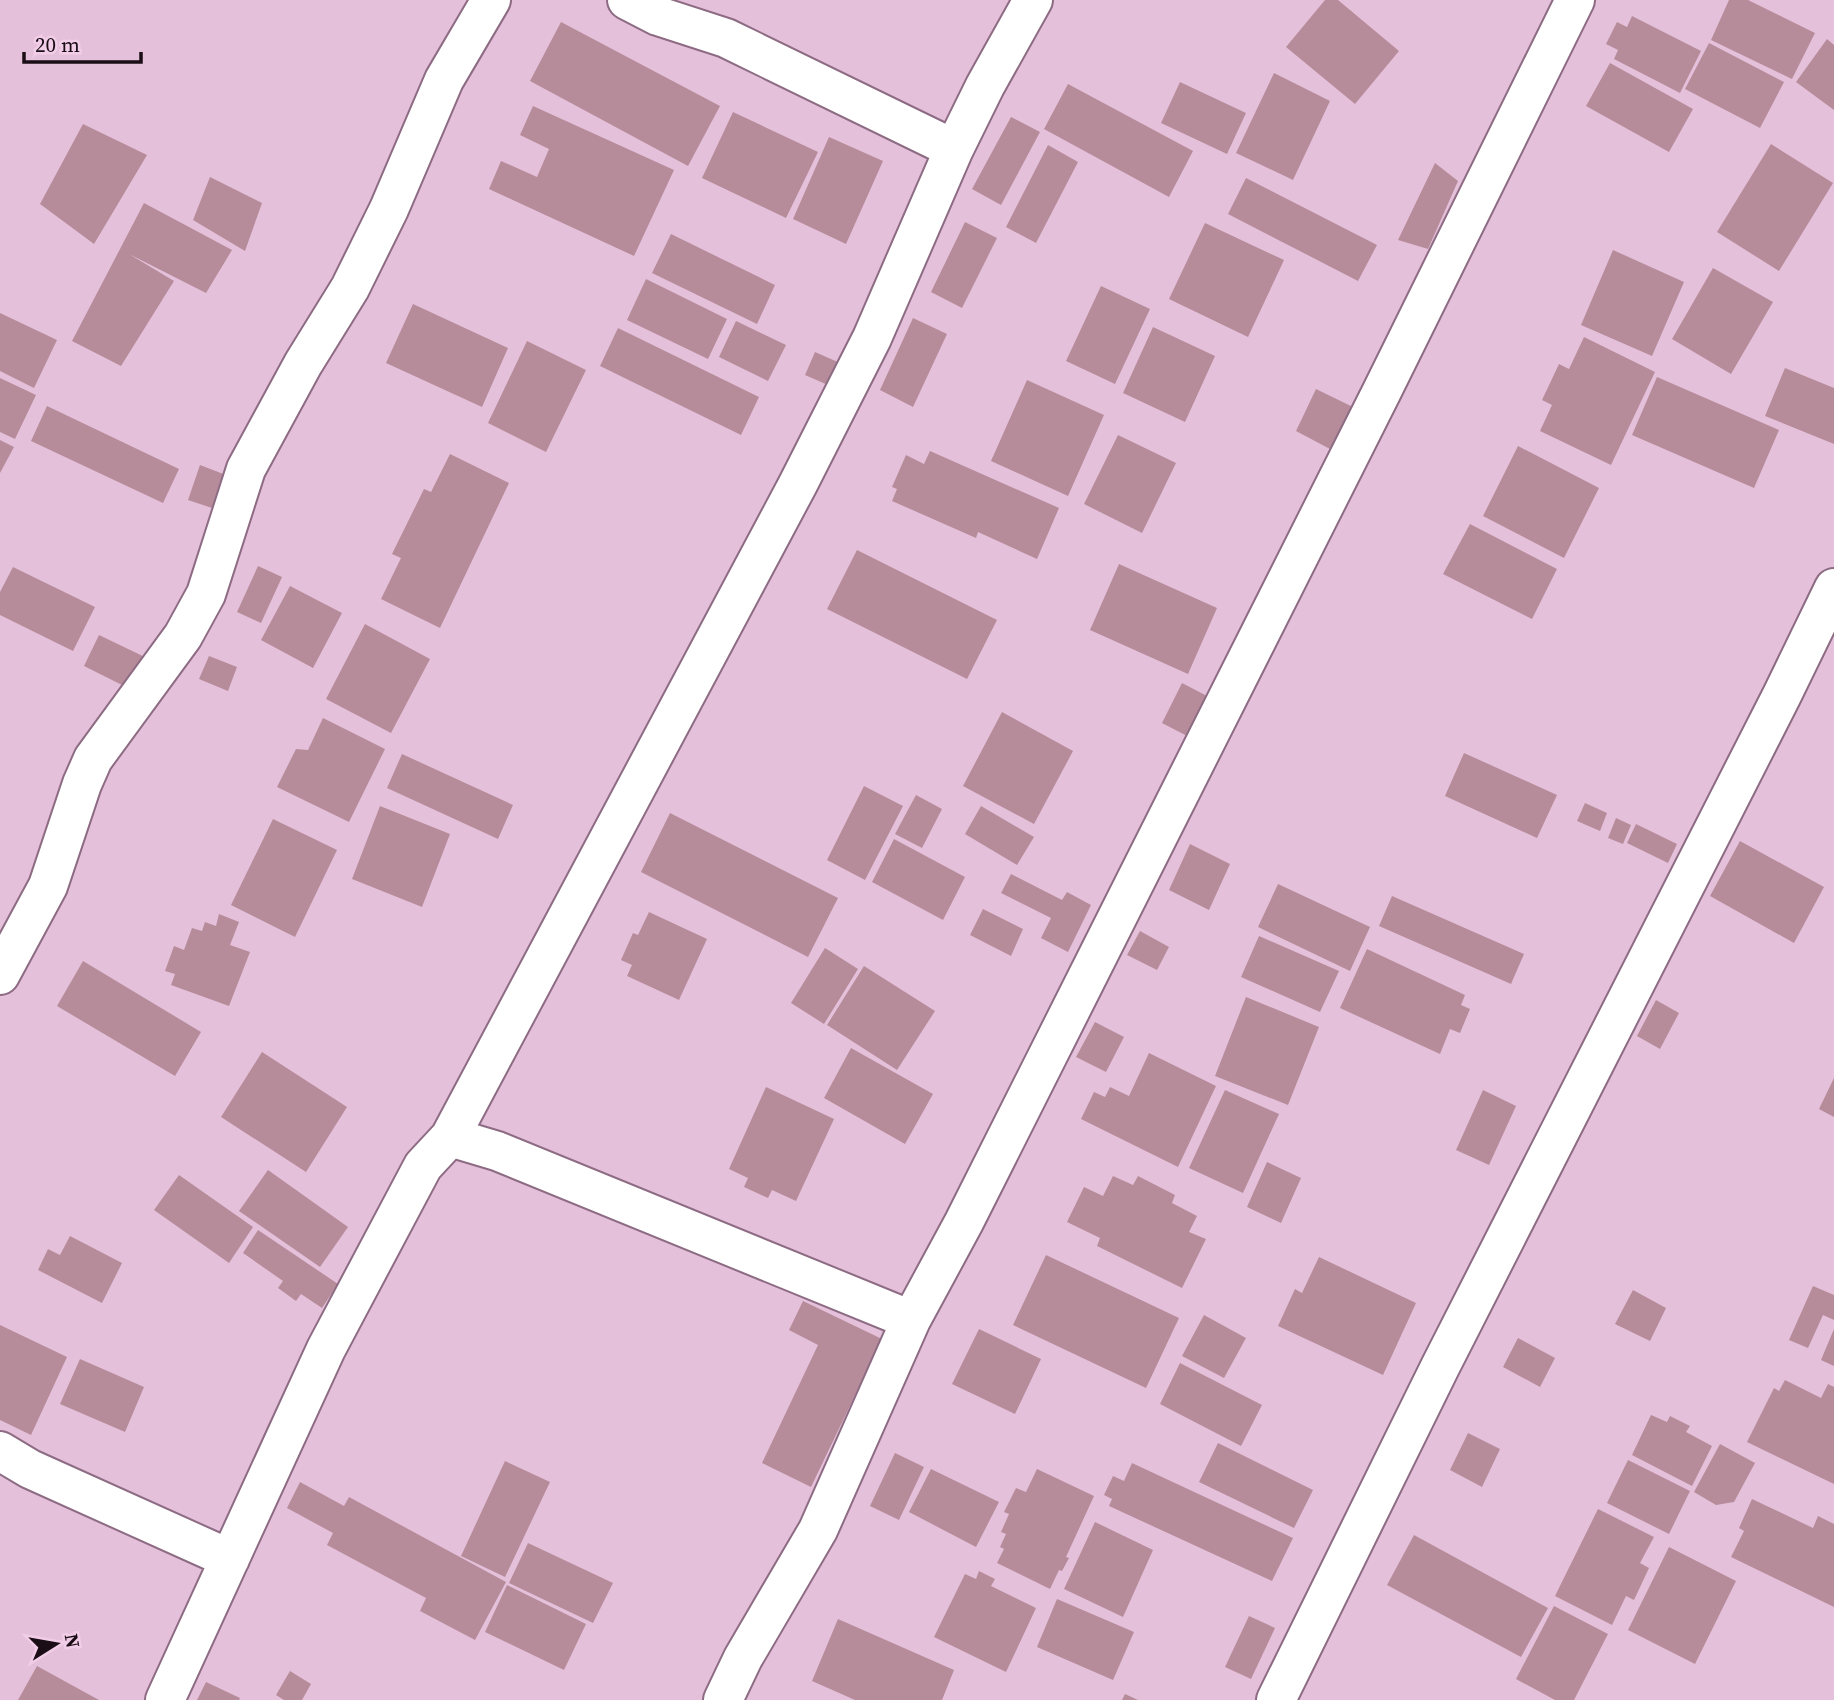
<svg xmlns="http://www.w3.org/2000/svg" width="1834" height="1700" font-family="'Source Serif 4',serif">
<rect width="100%" height="100%" fill="#e5c0da"/>
<!-- building -->
<path fill="#b68c9a" d="M1325,0H1338L1399,51L1355,104L1286,47Z
M1729,0H1748L1815,33L1792,79L1711,40Z
M1632,16L1701,51L1680,93L1614,59L1618,50L1606,44L1617,22L1627,27Z
M561,22L720,106L688,166L530,81Z
M1827,39L1834,45V110L1796,82Z
M1709,43L1784,82L1760,128L1685,89Z
M1610,63L1693,109L1669,152L1586,106Z
M1274,73L1330,101L1293,180L1236,153Z
M1180,82L1246,113L1227,154L1161,123Z
M1068,84L1193,151L1169,197L1044,129Z
M533,106L674,170L634,256L489,189L501,161L537,177L549,149L520,135Z
M733,112L818,152L786,218L702,178Z
M1011,117L1040,132L1001,205L972,189Z
M83,124L147,155L94,244L40,204Z
M829,137L883,161L846,244L793,219Z
M1771,144L1833,183L1779,271L1717,232Z
M1048,145L1078,162L1036,243L1006,227Z
M1435,163L1458,181L1428,249L1398,240Z
M210,177L262,203L245,251L193,220Z
M1246,178L1377,245L1358,281L1228,214Z
M144,203L232,250L206,293L129,254L174,281L121,366L72,341Z
M965,222L997,238L962,308L931,292Z
M1205,223L1284,260L1248,337L1169,299Z
M671,234L775,285L757,324L652,273Z
M1613,250L1684,282L1652,356L1581,325Z
M1713,268L1773,302L1731,374L1672,339Z
M646,279L727,319L708,359L627,320Z
M1101,286L1150,309L1115,384L1066,361Z
M413,304L508,348L482,407L386,363Z
M0,313L57,340L34,388L0,371Z
M913,318L947,334L913,407L880,390Z
M736,321L786,345L768,381L719,357Z
M1153,327L1215,356L1185,422L1123,393Z
M618,328L759,397L741,435L600,366Z
M1584,337L1655,372L1611,465L1540,431L1552,405L1542,400L1559,364L1569,369Z
M527,341L586,370L546,452L488,423Z
M815,352L840,363L830,386L805,375Z
M1785,368L1834,388V444L1765,416Z
M1657,377L1779,430L1754,488L1632,435Z
M0,378L36,395L15,439L0,432Z
M1027,380L1104,415L1068,496L991,461Z
M1316,389L1353,407L1330,449L1296,431Z
M47,406L179,469L163,503L31,441Z
M1118,435L1176,463L1142,533L1084,504Z
M0,440L14,447L0,473Z
M1518,446L1599,488L1564,558L1483,516Z
M930,451L1059,508L1037,559L978,532L976,538L892,501L897,489L892,487L906,455L924,464Z
M450,454L509,483L440,628L381,599L401,558L392,554L424,489L431,492Z
M200,465L226,475L215,509L188,500Z
M1470,524L1557,569L1532,619L1443,574Z
M857,550L997,620L967,679L827,609Z
M1119,564L1217,608L1188,674L1090,630Z
M258,566L282,577L261,623L237,612Z
M13,567L95,607L73,651L0,615V592Z
M290,586L342,613L313,668L261,640Z
M365,624L430,659L391,733L326,699Z
M99,635L149,659L134,691L84,666Z
M209,656L237,667L228,691L199,679Z
M1182,683L1209,697L1189,737L1162,723Z
M1002,712L1073,751L1034,824L963,786Z
M323,718L385,749L349,822L277,787L296,749L308,750Z
M1464,753L1557,795L1537,838L1445,796Z
M402,754L513,805L498,839L387,788Z
M864,786L903,806L865,880L827,860Z
M916,795L942,809L922,848L895,834Z
M1585,803L1607,813L1600,831L1577,821Z
M380,806L450,834L422,907L352,879Z
M981,806L1034,837L1017,865L965,834Z
M670,813L838,898L808,957L641,872Z
M1616,818L1631,825L1623,844L1608,838Z
M273,819L337,850L295,937L231,905Z
M1636,824L1677,844L1668,863L1627,843Z
M894,839L965,877L943,920L872,882Z
M1740,841L1824,887L1794,943L1710,896Z
M1190,844L1230,864L1209,910L1169,890Z
M1011,874L1062,900L1067,892L1091,905L1068,952L1041,938L1051,918L1001,893Z
M1278,884L1370,927L1350,971L1258,927Z
M1392,896L1524,954L1511,984L1379,926Z
M983,909L1023,929L1011,956L970,935Z
M649,912L707,939L679,1000L627,976L632,965L621,960L633,933L638,935Z
M219,914L239,922L230,945L250,952L229,1006L171,985L175,974L165,971L174,946L184,950L192,928L202,931L205,922L216,926Z
M1140,931L1169,947L1157,970L1127,955Z
M1259,936L1339,971L1320,1012L1241,977Z
M825,948L858,969L824,1024L791,1003Z
M1367,949L1465,995L1461,1005L1470,1009L1460,1033L1450,1029L1440,1054L1340,1008Z
M83,961L201,1032L175,1076L57,1006Z
M864,966L935,1011L897,1070L827,1025Z
M1246,997L1319,1027L1288,1105L1215,1076Z
M1656,1000L1679,1013L1660,1049L1637,1036Z
M1095,1022L1124,1037L1106,1072L1076,1057Z
M851,1048L933,1094L905,1144L824,1098Z
M262,1052L347,1107L306,1172L221,1117Z
M1149,1053L1216,1086L1178,1167L1081,1119L1094,1092L1105,1097L1110,1087L1129,1096Z
M1834,1078V1117L1819,1109Z
M766,1087L834,1119L796,1201L772,1190L768,1198L744,1187L748,1178L729,1169Z
M1225,1090L1279,1114L1243,1193L1189,1168Z
M1483,1090L1516,1106L1489,1165L1456,1150Z
M1267,1162L1301,1178L1281,1223L1247,1207Z
M268,1170L348,1227L320,1267L239,1211Z
M179,1175L253,1227L229,1263L154,1210Z
M1113,1176L1133,1185L1138,1176L1175,1195L1172,1203L1197,1216L1189,1232L1206,1239L1182,1288L1097,1246L1100,1238L1067,1222L1084,1187L1103,1196Z
M258,1230L338,1284L322,1308L301,1294L296,1301L278,1288L283,1281L243,1253Z
M70,1236L122,1263L102,1303L38,1270L48,1249L60,1255Z
M1046,1255L1179,1318L1146,1388L1013,1325Z
M1319,1257L1416,1303L1383,1375L1278,1326L1295,1289L1302,1293Z
M1813,1286L1834,1295V1320L1823,1315L1808,1348L1789,1340Z
M1633,1290L1666,1308L1650,1341L1615,1324Z
M803,1301L882,1339L811,1487L762,1463L818,1345L789,1330Z
M1204,1315L1246,1338L1224,1378L1182,1356Z
M0,1325L67,1357L31,1435L0,1420Z
M979,1329L1041,1359L1015,1414L952,1384Z
M1834,1329V1366L1821,1360Z
M1518,1338L1555,1358L1540,1387L1503,1367Z
M80,1359L144,1387L125,1432L60,1404Z
M1180,1363L1262,1405L1241,1446L1160,1404Z
M1785,1380L1821,1398L1828,1384L1834,1387V1484L1747,1442L1774,1388L1779,1391Z
M1651,1415L1667,1422L1670,1416L1690,1426L1686,1432L1712,1446L1692,1486L1632,1455Z
M1468,1433L1500,1449L1482,1487L1450,1470Z
M1218,1443L1313,1490L1294,1528L1199,1482Z
M1720,1444L1755,1463L1734,1502L1716,1505L1694,1492Z
M895,1453L924,1467L899,1520L870,1506Z
M1628,1460L1690,1491L1669,1534L1607,1503Z
M505,1461L550,1482L505,1577L461,1556Z
M1132,1463L1293,1538L1272,1581L1109,1506L1112,1499L1104,1495L1113,1476L1124,1481Z
M931,1469L999,1502L976,1547L909,1512Z
M1037,1469L1094,1496L1066,1557L1069,1558L1062,1571L1059,1570L1050,1589L997,1563L1004,1549L1000,1547L1006,1534L1001,1532L1009,1514L1004,1512L1016,1488L1026,1492Z
M300,1482L344,1506L349,1497L506,1582L475,1640L420,1611L426,1598L327,1545L333,1533L287,1508Z
M1752,1499L1813,1528L1818,1516L1834,1524V1607L1731,1557L1744,1531L1739,1528Z
M1598,1509L1654,1537L1640,1563L1649,1568L1634,1600L1626,1596L1612,1625L1555,1596Z
M1095,1522L1153,1550L1123,1617L1064,1589Z
M1414,1535L1548,1608L1521,1657L1387,1585Z
M528,1543L613,1583L593,1623L509,1583Z
M1669,1547L1736,1581L1695,1664L1628,1630Z
M979,1571L995,1579L991,1586L1036,1608L1006,1672L934,1637L965,1574L976,1579Z
M507,1585L586,1624L564,1670L485,1632Z
M1057,1599L1134,1632L1113,1680L1037,1647Z
M1554,1606L1608,1634L1574,1700H1555L1516,1679Z
M1249,1616L1275,1628L1251,1679L1225,1667Z
M838,1619L954,1670L942,1700H855L812,1681Z
M37,1666L99,1700H18Z
M290,1671L311,1684L302,1700H284L276,1695Z
M206,1682L240,1698L239,1700H197Z
M1125,1694L1138,1700H1122Z"/>
<g fill="none" stroke-linecap="round" stroke-linejoin="round">
<defs>
<path id="minor" d="M627,0L658,16L726,38L954,149
M0,975L48,886L82,784L93,759L183,636L206,594L246,469L303,364L350,288L389,209L444,80L491,0
M450,1137L798,484L872,338L954,149L985,86L1033,0
M0,1451L30,1469L230,1559
M165,1700L326,1349L423,1166L450,1137L497,1151L911,1320
M723,1700L743,1658L818,1530L911,1320L964,1222L1382,391L1575,0
M1276,1700L1440,1367L1782,695L1834,588"/>
</defs>
<!-- minor casing -->
<use href="#minor" stroke="#8c6b83" stroke-width="42"/>
<!-- minor -->
<use href="#minor" stroke="#fff" stroke-width="38"/>
</g>
<!-- north arrow -->
<g transform="translate(56 1644) rotate(79)" stroke="#f2cde7" stroke-width="5" paint-order="stroke">
<path d="M0-5L12 26L0 18L-12 26Z" fill="#1a0d16"/>
<text y="-10" font-size="19" font-weight="bold" text-anchor="middle" fill="#1a0d16">N</text>
</g>
<!-- scale -->
<path d="M24 52v10h117v-10" fill="none" stroke="#1a0d16" stroke-width="3.5"/>
<text x="35" y="52" font-size="21" fill="#1a0d16" stroke="#f2cde7" stroke-width="5" paint-order="stroke">20 m</text>
</svg>
